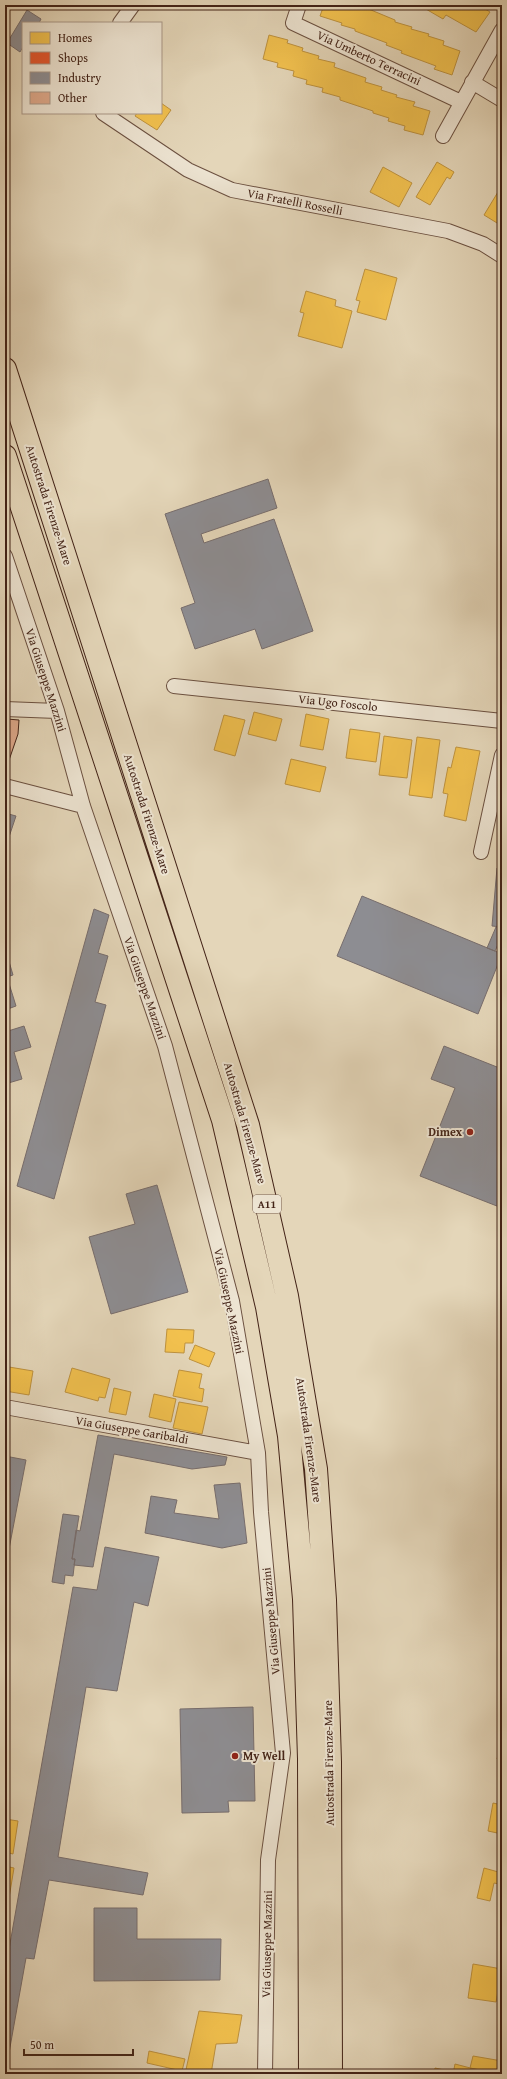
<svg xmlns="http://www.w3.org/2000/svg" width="507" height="2079" font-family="'Gentium Book Plus',serif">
<rect width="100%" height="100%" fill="#e4d6b9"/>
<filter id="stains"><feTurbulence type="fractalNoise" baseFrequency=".005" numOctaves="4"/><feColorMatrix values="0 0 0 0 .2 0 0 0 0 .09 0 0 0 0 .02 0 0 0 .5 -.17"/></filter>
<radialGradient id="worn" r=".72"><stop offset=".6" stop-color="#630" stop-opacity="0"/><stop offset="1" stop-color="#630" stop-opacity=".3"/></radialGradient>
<!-- homes -->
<path fill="#f2c14e" stroke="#be923e" d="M324,5H359L395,20V22L412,27L411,29L429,34L428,36L444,41L443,45L460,51L452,75L434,69L436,66L401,53L402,51L386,45L387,43L355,31V29L341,25L342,23L320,16Z
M419,5H479L490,12L476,32L446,15L443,19Z
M269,35L288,40L287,43L303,48L302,51L319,56L318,59L335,63L334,67L366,78L365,82L382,87L381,90L397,95L396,97L415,102L413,106L430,111L423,135L404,130L405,126L388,121L389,118L373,113V111L340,100V97L322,92L323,88L306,84L307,80L293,76L294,71L277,67L278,63L263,59Z
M161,103L171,110L157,130L135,116L137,113H161Z
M437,162L454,172L450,179L447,177L430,205L416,197Z
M383,167L412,183L399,207L370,192Z
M501,187H502V226L484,215Z
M365,269L397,278L386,320L357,312L360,301L356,300Z
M306,291L336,300L335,306L352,311L342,348L298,336L304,313L300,312Z
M254,712L282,719L276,741L248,734Z
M306,714L329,719L323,750L300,746Z
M224,715L245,720L235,756L214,750Z
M350,729L380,733L376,762L346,758Z
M384,736L412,740L407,778L379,775Z
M417,737L440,740L432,798L409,795Z
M456,747L480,751L466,821L444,816L448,794L443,793L448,767L451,768Z
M291,759L326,767L320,792L285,784Z
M167,1329L194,1330L193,1343H185L184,1353L165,1352Z
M195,1345L215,1353L209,1367L189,1359Z
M9,1367L33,1371L29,1395L5,1391Z
M72,1368L110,1379L105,1398L99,1397L98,1401L65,1392Z
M179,1370L202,1374L199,1388L204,1389L202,1402L173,1396Z
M114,1388L131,1392L126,1415L109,1412Z
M154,1394L176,1399L171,1422L149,1417Z
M179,1402L208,1407L202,1434L173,1428Z
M500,1748H502V1760L497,1759Z
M493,1803L502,1805V1834L488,1831Z
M5,1819L18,1821L13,1854L5,1852Z
M5,1866L14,1868L8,1904H5Z
M484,1868L502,1873L499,1884L494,1883L490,1901L477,1898Z
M473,1964L502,1969L496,2002L468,1998Z
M199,2011L242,2015L237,2043L216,2044L211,2074H185Z
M149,2051L185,2059L182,2071L147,2063Z
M473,2056L502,2061V2059V2074L470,2068Z
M455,2064L478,2070L476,2074H453Z
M435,2068L454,2072L453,2074H434Z"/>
<!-- shops -->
<path fill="#e4572e" stroke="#b44727" d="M502,1871V1889L498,1888Z"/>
<!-- industry -->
<path fill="#8d8d92" stroke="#776d6d" d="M27,10L41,19L39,23H23V47L20,52L7,43Z
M268,479L277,508L201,534L204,543L274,519L313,631L262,649L255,629L195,649L181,608L195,603L165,514Z
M5,813L16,816L6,846H5Z
M497,868H502V927L492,926Z
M362,896L502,954L478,1014L337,956Z
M94,909L109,915L98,953L108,956L95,1002L106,1005L54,1199L17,1186Z
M496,927H502V936L495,951L487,948Z
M5,948L13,975L7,977L16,1006L5,1010Z
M24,1026L31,1047L14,1052L22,1079L5,1084V1032Z
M444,1046L502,1069V1208L420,1176L455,1088L431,1079Z
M157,1185L188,1292L111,1314L89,1237L135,1224L126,1194Z
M98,1435L227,1457L225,1465L192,1469L114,1454L93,1567L74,1565L75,1559H72L76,1530L80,1531Z
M5,1456L26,1460L5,1570Z
M240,1483L247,1543L222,1548L145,1533L151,1496L177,1500L174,1513L219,1519L214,1485Z
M63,1514L79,1516L72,1559H75L73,1576L65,1575L64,1584L52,1582Z
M105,1547L159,1557L148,1606L134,1602L117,1691L86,1687L58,1857L148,1873L143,1895L49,1880L34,1959L26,1958L7,2064H5V1972L73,1587L97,1590Z
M253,1707L255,1801H228L229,1812L182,1813L180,1709Z
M94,1908H137V1939H221L220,1980L94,1981Z"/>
<!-- building -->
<path fill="#dea98b" stroke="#432317" d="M7,719L19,720L18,734L7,766H5V735Z"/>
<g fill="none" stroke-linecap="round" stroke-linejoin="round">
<defs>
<path id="minor" d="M299,5L293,23L461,102
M120,23L133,5
M472,82L502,100
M103,113L188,170L232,190L448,231L483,244L502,256
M443,136L502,30
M5,556L57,711L83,806L165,1046L232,1301L258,1453L261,1512L283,1753L268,1860L265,2074
M174,686L502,721
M5,709L57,711
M5,786L83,806
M481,852L502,755
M5,1407L258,1453"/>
<path id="motorway" d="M5,369L248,1125L287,1296L316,1469L325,1600L330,1762L331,2074
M5,456L223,1120L267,1307L289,1436L304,1599L309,1759L310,2074"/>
</defs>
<!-- minor casing -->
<use href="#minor" stroke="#6b5040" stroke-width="16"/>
<!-- motorway casing -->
<use href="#motorway" stroke="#432317" stroke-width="24"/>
<!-- minor -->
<use href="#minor" stroke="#ede4d2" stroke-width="14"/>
<!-- motorway -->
<use href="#motorway" stroke="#e4d6b9" stroke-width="22"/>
</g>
<!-- markers -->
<g fill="#8f2418" stroke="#ede4d2" stroke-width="1.5">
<circle cx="470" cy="1132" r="4"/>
<circle cx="235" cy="1756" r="4"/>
</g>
<g text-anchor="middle" stroke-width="4" stroke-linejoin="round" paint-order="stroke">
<!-- shield labels -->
<rect fill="#ede4d2" stroke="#765d4f" stroke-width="1" x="253" y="1195" width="28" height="18" rx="3"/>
<g font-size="11" font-weight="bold" fill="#432317">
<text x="267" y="1208">A11</text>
</g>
<!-- street labels -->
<g font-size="12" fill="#432317" stroke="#ede4d2">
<text transform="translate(369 58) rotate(25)" y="4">Via Umberto Terracini</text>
<text transform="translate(295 202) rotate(11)" y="4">Via Fratelli Rosselli</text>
<text transform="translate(49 505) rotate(72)" y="4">Autostrada Firenze-Mare</text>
<text transform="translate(46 680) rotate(72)" y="4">Via Giuseppe Mazzini</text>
<text transform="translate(338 703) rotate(6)" y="4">Via Ugo Foscolo</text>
<text transform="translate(147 814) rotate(72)" y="4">Autostrada Firenze-Mare</text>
<text transform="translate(145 988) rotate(71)" y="4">Via Giuseppe Mazzini</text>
<text transform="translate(245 1123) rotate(74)" y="4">Autostrada Firenze-Mare</text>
<text transform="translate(229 1301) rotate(78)" y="4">Via Giuseppe Mazzini</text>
<text transform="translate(132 1430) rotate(10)" y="4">Via Giuseppe Garibaldi</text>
<text transform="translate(309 1440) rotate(82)" y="4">Autostrada Firenze-Mare</text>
<text transform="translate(271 1621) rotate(-95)" y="4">Via Giuseppe Mazzini</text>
<text transform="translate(329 1763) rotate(-91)" y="4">Autostrada Firenze-Mare</text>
<text transform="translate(267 1944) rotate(-89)" y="4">Via Giuseppe Mazzini</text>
</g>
<!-- poi labels -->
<g font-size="12" font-weight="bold" fill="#432317" stroke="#ede4d2" text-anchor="end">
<text x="462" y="1136">Dimex</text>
<text x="243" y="1760" text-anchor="start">My Well</text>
</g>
</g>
<!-- margin -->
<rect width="507" height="2079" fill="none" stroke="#e4d6b9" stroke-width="20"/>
<rect x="6" y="6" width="495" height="2067" fill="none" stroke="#432317" stroke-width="2"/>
<rect x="10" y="10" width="487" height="2059" fill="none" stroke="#432317"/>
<!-- legend -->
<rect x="22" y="22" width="140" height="92" fill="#ede4d2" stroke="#a99787"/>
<rect x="30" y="32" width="20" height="12" fill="#f2c14e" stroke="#a99787"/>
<text x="58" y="42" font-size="12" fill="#432317">Homes</text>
<rect x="30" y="52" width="20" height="12" fill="#e4572e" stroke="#a99787"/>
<text x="58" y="62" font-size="12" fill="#432317">Shops</text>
<rect x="30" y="72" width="20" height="12" fill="#8d8d92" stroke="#a99787"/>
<text x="58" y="82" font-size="12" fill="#432317">Industry</text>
<rect x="30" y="92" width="20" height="12" fill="#dea98b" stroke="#a99787"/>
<text x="58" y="102" font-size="12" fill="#432317">Other</text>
<!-- scale -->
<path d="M24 2049v6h109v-6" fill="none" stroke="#432317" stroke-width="2"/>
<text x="30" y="2049" font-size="12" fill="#432317" stroke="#ede4d2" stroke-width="3" paint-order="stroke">50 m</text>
<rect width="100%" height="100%" filter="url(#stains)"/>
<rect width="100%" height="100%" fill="url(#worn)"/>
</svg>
